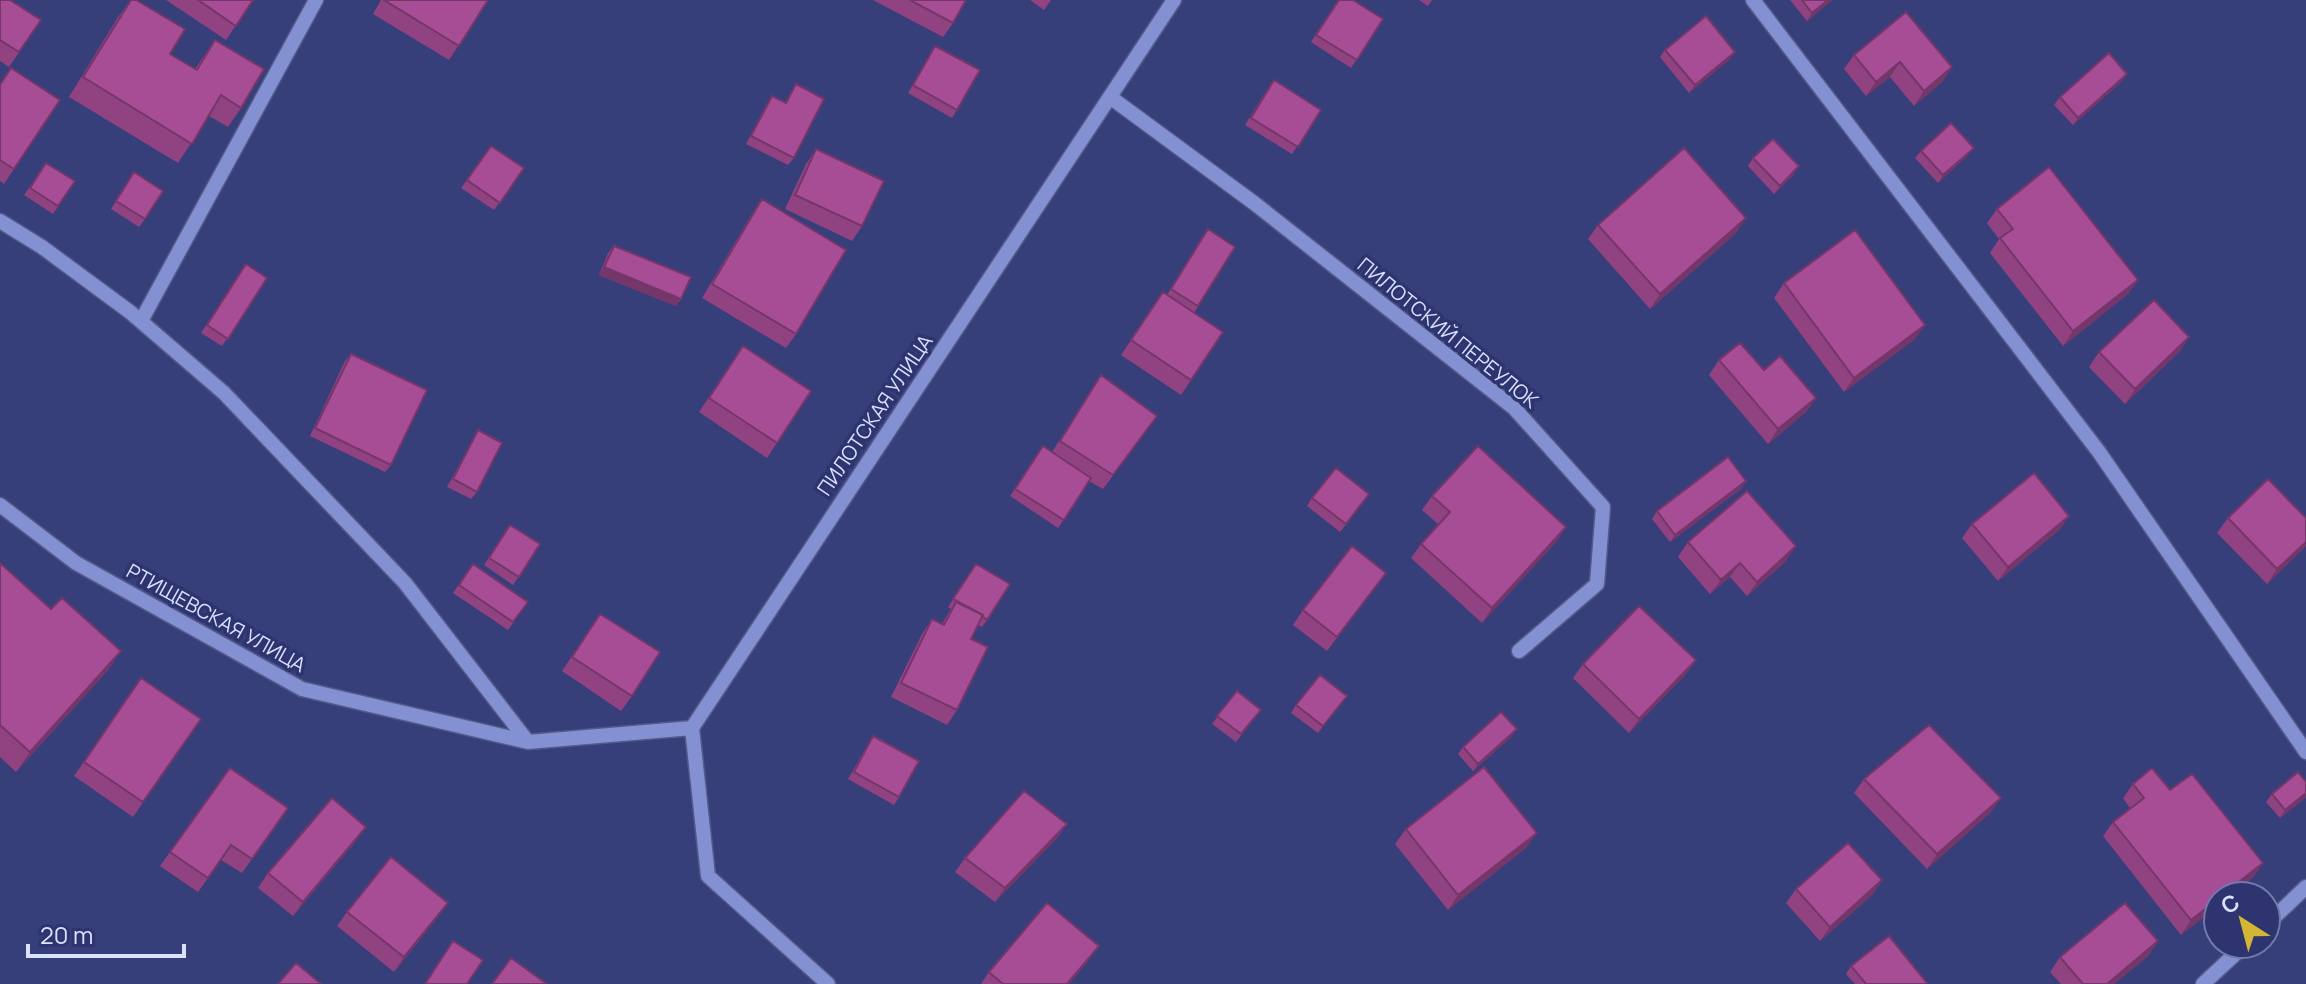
<svg xmlns="http://www.w3.org/2000/svg" width="2306" height="984" font-family="Manrope,sans-serif">
<rect width="100%" height="100%" fill="#373f7b"/>
<g fill="none" stroke-linecap="round" stroke-linejoin="round">
<defs>
<path id="minor" d="M1753,0L2099,452L2306,752
M1110,97L1254,203L1514,408L1603,507L1597,584L1519,651
M0,221L42,247L130,312L224,393L405,583L528,742
M141,321L316,0
M0,505L76,563L302,689L528,742L692,728
M2266,925L2306,887
M828,984L708,876L692,728L1174,0
M2203,984L2246,944"/>
</defs>
<!-- minor casing -->
<use href="#minor" stroke="#54598a" stroke-width="17"/>
<!-- minor -->
<use href="#minor" stroke="#8390d2" stroke-width="14"/>
</g>
<!-- wall -->
<path fill="#904281" d="M0,0L41,20L9,67L0,61Z
M131,0L170,54L195,69L215,40L241,108L228,127L209,116L178,163L69,97L118,17Z
M166,0H253L226,40Z
M381,0H488L449,60L373,14Z
M873,0H966L953,23L943,37Z
M1030,0H1051L1044,10Z
M1338,0L1383,19L1351,68L1311,42Z
M1419,0H1432L1428,6Z
M1790,0H1832L1807,21Z
M935,46L957,110L952,118L908,93Z
M1665,50L1730,59L1689,93L1660,57Z
M1854,55L1952,67L1942,82L1914,106L1890,77L1866,96L1844,69Z
M2122,81L2073,125L2054,105L2060,97Z
M0,84L60,100L4,184L0,181Z
M796,84L794,158L788,165L746,144L767,104L772,96L785,103Z
M1268,88L1321,110L1292,154L1245,125Z
M491,146L524,168L494,210L461,188Z
M816,149L862,226L852,241L785,209L806,164Z
M1921,151L1968,155L1938,183L1915,158Z
M1753,158L1794,174L1774,194L1748,166Z
M46,163L75,181L53,214L24,195Z
M134,172L145,219L139,227L111,209Z
M762,199L796,334L786,348L702,298L752,214Z
M1997,209L2138,280L2128,294L2063,346L1990,253L1999,239L1987,223Z
M1598,225L1736,233L1650,309L1588,239Z
M1202,237L1235,247L1194,313L1223,332L1181,395L1121,355L1163,292L1167,295Z
M614,246L681,299L676,306L599,275L608,253Z
M246,264L267,278L222,346L201,333Z
M1784,283L1915,339L1844,392L1774,298Z
M2189,337L2179,352L2125,404L2089,367L2099,352Z
M351,354L391,465L385,472L310,436L345,361Z
M1719,360L1764,370L1816,398L1806,412L1768,444L1709,375Z
M733,361L811,391L767,458L699,412Z
M1101,375L1147,430L1103,489L1089,481L1058,528L1010,496L1043,446L1052,452Z
M478,430L477,492L471,499L447,487Z
M1741,489L1670,542L1652,519L1657,511Z
M1432,496L1566,527L1556,542L1482,623L1411,558L1421,544L1438,524L1422,510Z
M1312,498L1364,502L1340,532L1307,506Z
M2069,516L2059,530L1998,581L1962,538L1972,524Z
M2228,518H2306V546L2267,584L2217,533Z
M510,525L540,544L513,585L484,565Z
M1688,542L1786,561L1747,596L1730,577L1710,594L1678,557Z
M0,563L51,609L121,651L107,671L16,772L0,757Z
M473,564L528,602L508,630L453,593Z
M976,564L987,620L982,627L978,625L971,639L957,710L947,725L891,697L922,634L932,619L942,624L951,609L948,607Z
M1376,587L1327,651L1293,625L1303,610Z
M590,629L632,696L621,711L562,671Z
M1696,660L1685,675L1629,733L1573,678L1583,664Z
M141,678L201,719L133,817L74,776Z
M1237,691L1261,710L1236,742L1212,724Z
M1341,703L1318,733L1291,713L1296,705Z
M873,736L899,797L894,805L848,779Z
M1511,737L1473,771L1458,754L1463,747Z
M230,768L288,808L242,873L221,860L198,892L160,866Z
M1864,779L1991,812L1927,869L1854,793Z
M2306,782V797L2280,818L2266,802L2272,794Z
M2133,784L2170,790L2263,863L2253,877L2181,935L2103,836L2113,822L2130,808L2123,798Z
M1067,824L1057,838L995,902L955,872L965,858Z
M1406,829L1527,847L1448,910L1395,844Z
M356,841L293,916L258,888L268,873Z
M1882,880L1872,895L1820,941L1786,903L1796,889Z
M347,912L438,917L394,972L337,926Z
M2158,941L2148,956L2114,984H2061L2050,972L2060,957Z
M1089,960L1069,984H981L989,972Z
M1851,966L1927,984H1855L1846,974Z"/>
<!-- shaded-wall -->
<path fill="#753669" d="M1828,0H1832L1807,21L1812,13Z
M1735,52L1730,59L1689,93L1695,85Z
M1900,62L1890,77L1866,96L1876,82Z
M1952,67L1942,82L1914,106L1924,91Z
M2127,74L2122,81L2073,125L2078,118Z
M1974,148L1968,155L1938,183L1943,175Z
M1799,166L1794,174L1774,194L1780,186Z
M1746,218L1736,233L1650,309L1660,294Z
M604,267L681,299L676,306L599,275Z
M2138,280L2128,294L2063,346L2073,331Z
M1925,325L1915,339L1844,392L1854,378Z
M2189,337L2179,352L2125,404L2135,389Z
M1816,398L1806,412L1768,444L1778,429Z
M1746,481L1741,489L1670,542L1675,535Z
M2069,516L2059,530L1998,581L2008,567Z
M1566,527L1556,542L1482,623L1492,608Z
M2306,542V546L2267,584L2277,569Z
M1796,546L1786,561L1747,596L1757,582Z
M1740,563L1730,577L1710,594L1721,580Z
M1386,573L1376,587L1327,651L1337,637Z
M121,651L107,671L16,772L30,752Z
M1696,660L1685,675L1629,733L1639,719Z
M1517,729L1511,737L1473,771L1478,764Z
M2306,793V797L2280,818L2285,810Z
M2001,798L1991,812L1927,869L1937,854Z
M1067,824L1057,838L995,902L1005,888Z
M366,827L356,841L293,916L303,902Z
M1537,833L1527,847L1448,910L1458,895Z
M2263,863L2253,877L2229,896H2221Z
M1882,880L1872,895L1820,941L1830,927Z
M2218,899V905L2181,935L2191,920Z
M448,903L438,917L394,972L404,957Z
M2158,941L2148,956L2114,984H2107Z
M1099,946L1089,960L1069,984H1067Z"/>
<!-- building -->
<path fill="#a74d96" stroke="#753669" stroke-width="2" d="M0,0H10L41,20L19,52L0,40Z
M131,0H136L185,29L170,54L197,70L215,40L264,69L241,108L221,95L192,144L83,77Z
M198,0H253L236,26Z
M384,0H488L459,46Z
M910,0H966L953,23Z
M1339,0H1353L1383,19L1357,60L1316,35Z
M1802,0H1828L1812,13Z
M1906,12L1952,67L1924,91L1900,62L1876,82L1854,55Z
M1706,16L1735,52L1695,85L1665,50Z
M935,46L980,70L957,110L913,85Z
M2109,53L2127,74L2078,118L2060,97Z
M11,68L60,100L14,169L0,160V85Z
M1274,80L1321,110L1298,147L1251,118Z
M796,84L824,99L794,158L751,136L772,96L786,103Z
M1951,123L1974,148L1943,175L1921,151Z
M1773,139L1799,166L1780,186L1753,158Z
M491,146L524,168L500,203L467,180Z
M1684,148L1746,218L1660,294L1598,225Z
M816,149L884,181L862,226L795,195Z
M46,163L75,181L58,206L30,188Z
M2049,167L2138,280L2073,331L2000,238L2013,229L1997,209Z
M134,172L163,191L145,219L116,201Z
M762,199L846,250L796,334L712,284Z
M1208,229L1235,247L1198,306L1171,289Z
M1855,230L1925,325L1854,378L1784,283Z
M614,246L691,277L681,299L604,267Z
M246,264L267,278L228,339L207,325Z
M1163,292L1223,332L1191,380L1131,340Z
M2154,300L2189,337L2135,389L2099,352Z
M1740,343L1764,370L1780,356L1816,398L1778,429L1719,360Z
M743,346L811,391L777,443L709,398Z
M351,354L427,390L391,465L315,428Z
M1101,375L1157,416L1113,475L1060,441Z
M478,430L502,443L477,492L453,479Z
M1043,446L1091,478L1064,520L1015,489Z
M1478,446L1566,527L1492,608L1421,544L1450,512L1432,496Z
M1728,457L1746,481L1675,535L1657,511Z
M1336,468L1369,494L1346,524L1312,498Z
M2034,473L2069,516L2008,567L1972,524Z
M2268,479L2306,518V542L2277,569L2228,518Z
M1747,491L1796,546L1757,582L1740,563L1721,580L1688,542Z
M510,525L540,544L519,577L489,558Z
M1352,546L1386,573L1337,637L1303,610Z
M0,563L51,609L62,598L121,651L30,752L0,725Z
M473,564L528,602L513,622L459,585Z
M976,564L1010,584L987,620L982,616L983,615L953,599Z
M956,602L983,615L971,639L988,647L957,710L901,683L932,619L944,625Z
M1639,606L1696,660L1639,719L1583,664Z
M600,614L660,652L632,696L572,657Z
M1320,675L1347,696L1323,726L1296,705Z
M141,678L201,719L143,802L84,762Z
M1237,691L1261,710L1241,734L1217,716Z
M1501,712L1517,729L1478,764L1463,747Z
M1929,725L2001,798L1937,854L1864,779Z
M873,736L919,761L899,797L854,772Z
M1484,767L1537,833L1458,895L1406,829Z
M230,768L288,808L252,859L231,845L208,878L170,852Z
M2152,768L2170,790L2192,774L2263,863L2221,896H2218V899L2191,920L2113,822L2144,798L2133,784Z
M2298,772L2306,782V793L2285,810L2272,794Z
M1024,791L1067,824L1005,888L965,858Z
M332,798L366,827L303,902L268,873Z
M1848,843L1882,880L1830,927L1796,889Z
M391,857L448,903L404,957L347,912Z
M1047,903L1099,946L1067,984H1003L989,972Z
M2125,903L2158,941L2107,984H2083L2060,957Z
M1889,936L1927,983L1926,984H1866L1851,966Z
M453,941L483,960L467,984H425Z
M511,958L547,984H492Z
M296,963L321,984H278Z"/>
<g text-anchor="middle" stroke-width="7" stroke-linejoin="round" paint-order="stroke">
<!-- street labels -->
<g font-size="20" fill="#dbe2ff" stroke="#2d346f">
<text transform="translate(1448 333) rotate(39)" y="7">ПИЛОТСКИЙ ПЕРЕУЛОК</text>
<text transform="translate(875 415) rotate(-56)" y="7">ПИЛОТСКАЯ УЛИЦА</text>
<text transform="translate(216 618) rotate(29)" y="7">РТИЩЕВСКАЯ УЛИЦА</text>
</g>
</g>
<!-- north arrow -->
<g transform="translate(2242 920) rotate(324)"><circle r="38" fill="#2d346f" stroke="#737aa9" stroke-width="2"/>
<path d="M0-6L14 30L0 20L-14 30Z" fill="#d4b635"/>
<text y="-12" font-size="22" font-weight="bold" text-anchor="middle" fill="#dbe2ff">С</text>
</g>
<!-- scale -->
<path d="M28 944v12h156v-12" fill="none" stroke="#dbe2ff" stroke-width="4"/>
<text x="40" y="944" font-size="24" fill="#dbe2ff" stroke="#2d346f" stroke-width="6" paint-order="stroke">20 m</text>
</svg>
